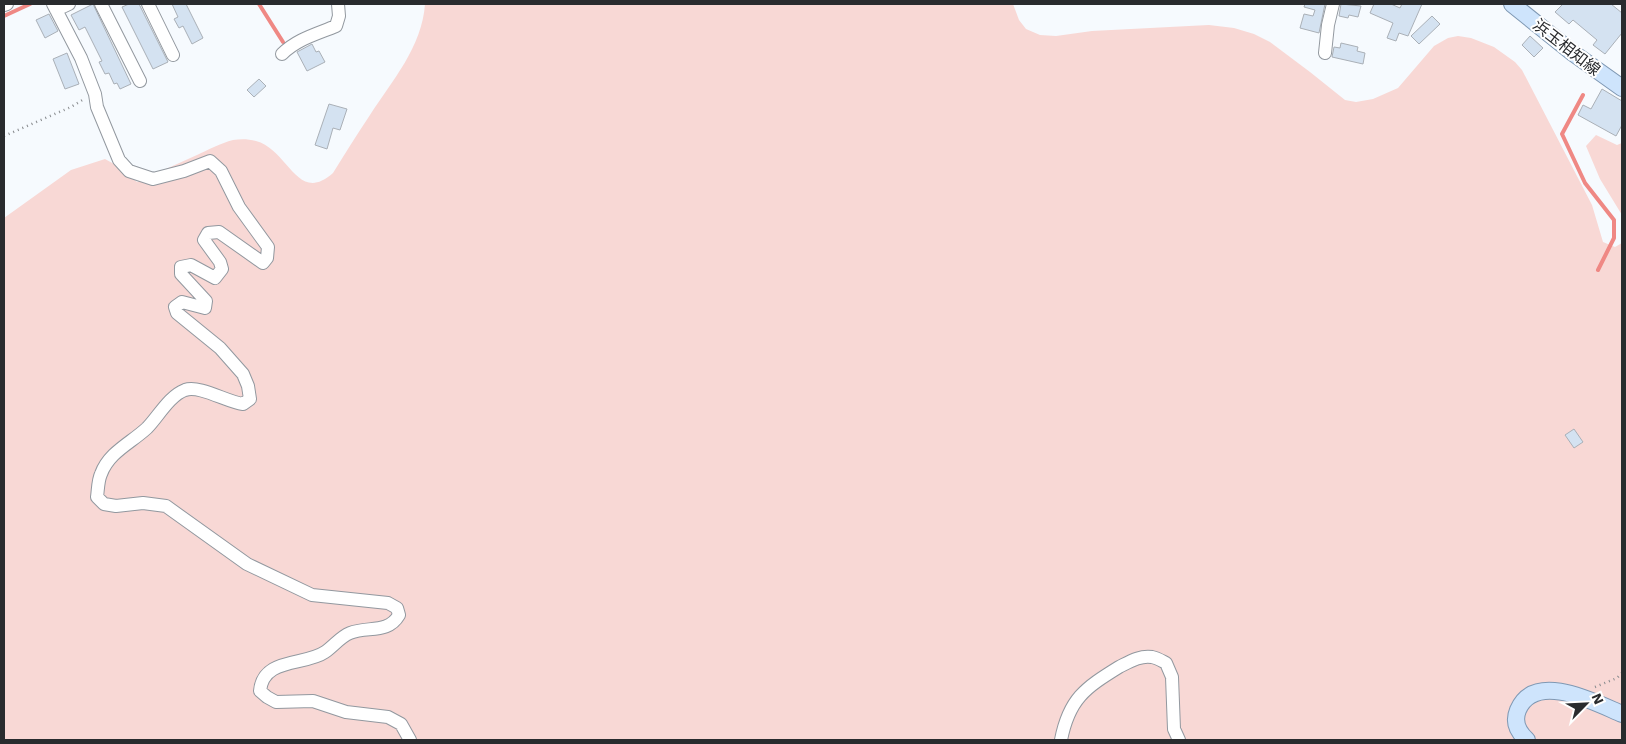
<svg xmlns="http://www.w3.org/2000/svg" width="1626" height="744" font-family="'Work Sans','Noto Sans JP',sans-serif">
<rect width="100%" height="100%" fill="#f6fafe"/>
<!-- green -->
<path fill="#f8d8d5" d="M425,4H1013L1019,20L1026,29L1040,35L1056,36L1092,31L1189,26L1209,25L1234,28L1254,34L1270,42L1310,72L1345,100L1356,102L1373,99L1398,88L1434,46L1448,38L1458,36L1471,38L1494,47L1515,62L1522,70L1592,205L1603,242L1615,247L1622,243V740H4V218L71,170L105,159L114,164L137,182C157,173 177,164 197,155C208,150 221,143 233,140C241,139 248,139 256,141C289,150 297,205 333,173C345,154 357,134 370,115C392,81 422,47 425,4Z
M1596,135L1617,145L1622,143V215L1600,179L1586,146Z"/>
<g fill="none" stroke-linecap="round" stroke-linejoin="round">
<!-- stream -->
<path stroke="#ef8884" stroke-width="4" d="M259,4L283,42
M4,16L30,4
M1583,95L1562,134L1585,183L1614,220V238L1598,270"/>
</g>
<!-- building -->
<path fill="#d4e2f1" stroke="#aab0b7" d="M93,4L131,84L120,89L117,83L114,84L109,73L105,74L99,62L102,61L85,27L79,30L71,15Z
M129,4H139L168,62L153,69L122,7Z
M172,4H186L203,38L192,44L183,26L179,28L174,19L178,17Z
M1305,4H1325L1319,33L1300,28L1304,14L1313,16L1315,10L1304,7Z
M1341,4L1361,6L1358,17L1349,15L1348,18L1339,16Z
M1374,4H1391L1400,8L1402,4H1422L1408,36L1399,33L1396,41L1387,38L1393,23L1370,13Z
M1563,4H1611L1622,13V33L1605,54L1593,45L1597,40L1573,20L1569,24L1555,12Z
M49,14L58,31L45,38L36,20Z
M1432,16L1440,24L1419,44L1411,36Z
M1530,36L1543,48L1534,57L1522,45Z
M1341,43L1358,47L1357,51L1365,53L1363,64L1332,57L1334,47L1340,48Z
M312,44L316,52L319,51L325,62L307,71L297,52Z
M67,53L79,84L65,89L53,59Z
M259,79L266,86L254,97L247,90Z
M1602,89L1622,101V125L1616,136L1578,115L1583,105L1591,109Z
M329,104L347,109L340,130L333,128L327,149L315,145Z
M1574,429L1583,442L1574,448L1565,435Z"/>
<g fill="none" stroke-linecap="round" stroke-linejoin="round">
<defs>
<path id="minor" d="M53,4L81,58L95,94L97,107L119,160L129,171L153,179L184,171L210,161L221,171L239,207L268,247L267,258L263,263L219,232L208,233L204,240L220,262L222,269L215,278L191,265L181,267V274L206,301L205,308L182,302L175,307L177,313L220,348L243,374L248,386L250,399L243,404C227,402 200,385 185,390C169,396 158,417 147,428C131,443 109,452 101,474C98,480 98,490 97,497L104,504L116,506L143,503L166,506L247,564L312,595L388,603L397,608L399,615C388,634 368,626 350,633C340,637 334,646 325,652C305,666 263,657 260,691L267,697L276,702L313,701L346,712L388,717L401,724L410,740
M101,4L140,81
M148,4L173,55
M4,5L7,4
M56,10L69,4
M1325,53L1328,25L1333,4
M282,54C297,39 317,34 336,26L339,16L338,4
M1061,740C1069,699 1085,688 1119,667C1129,662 1140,655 1152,657C1157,658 1162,661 1166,663L1172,677L1174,729L1179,740"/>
<path id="major" d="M1512,4L1573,53L1622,88
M1527,740C1518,732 1513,722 1518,710C1535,670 1596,703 1622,714"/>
</defs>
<!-- minor casing -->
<use href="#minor" stroke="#92989f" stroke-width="14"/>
<!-- major casing -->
<use href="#major" stroke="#7f98b3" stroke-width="18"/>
<!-- path -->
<path stroke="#888b8e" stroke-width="2.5" stroke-dasharray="1 4" stroke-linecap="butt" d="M4,136L71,107L84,99
M1595,687L1617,678L1622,673"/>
<!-- minor -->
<use href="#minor" stroke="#fff" stroke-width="12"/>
<!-- major -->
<use href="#major" stroke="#cee4fc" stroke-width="16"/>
</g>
<g text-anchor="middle" stroke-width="4" stroke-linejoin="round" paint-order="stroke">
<!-- street labels -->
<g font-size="16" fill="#292b2e" stroke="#fff">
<text transform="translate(1567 47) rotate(38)" y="6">浜玉相知線</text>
</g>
</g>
<!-- border -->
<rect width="1626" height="744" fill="none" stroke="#292b2e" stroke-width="10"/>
<!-- north arrow -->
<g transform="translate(1586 704) rotate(66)" stroke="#ffffff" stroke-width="4" paint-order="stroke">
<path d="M0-4L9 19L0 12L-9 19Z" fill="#292b2e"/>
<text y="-8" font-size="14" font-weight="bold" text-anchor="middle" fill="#292b2e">N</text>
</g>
</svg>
